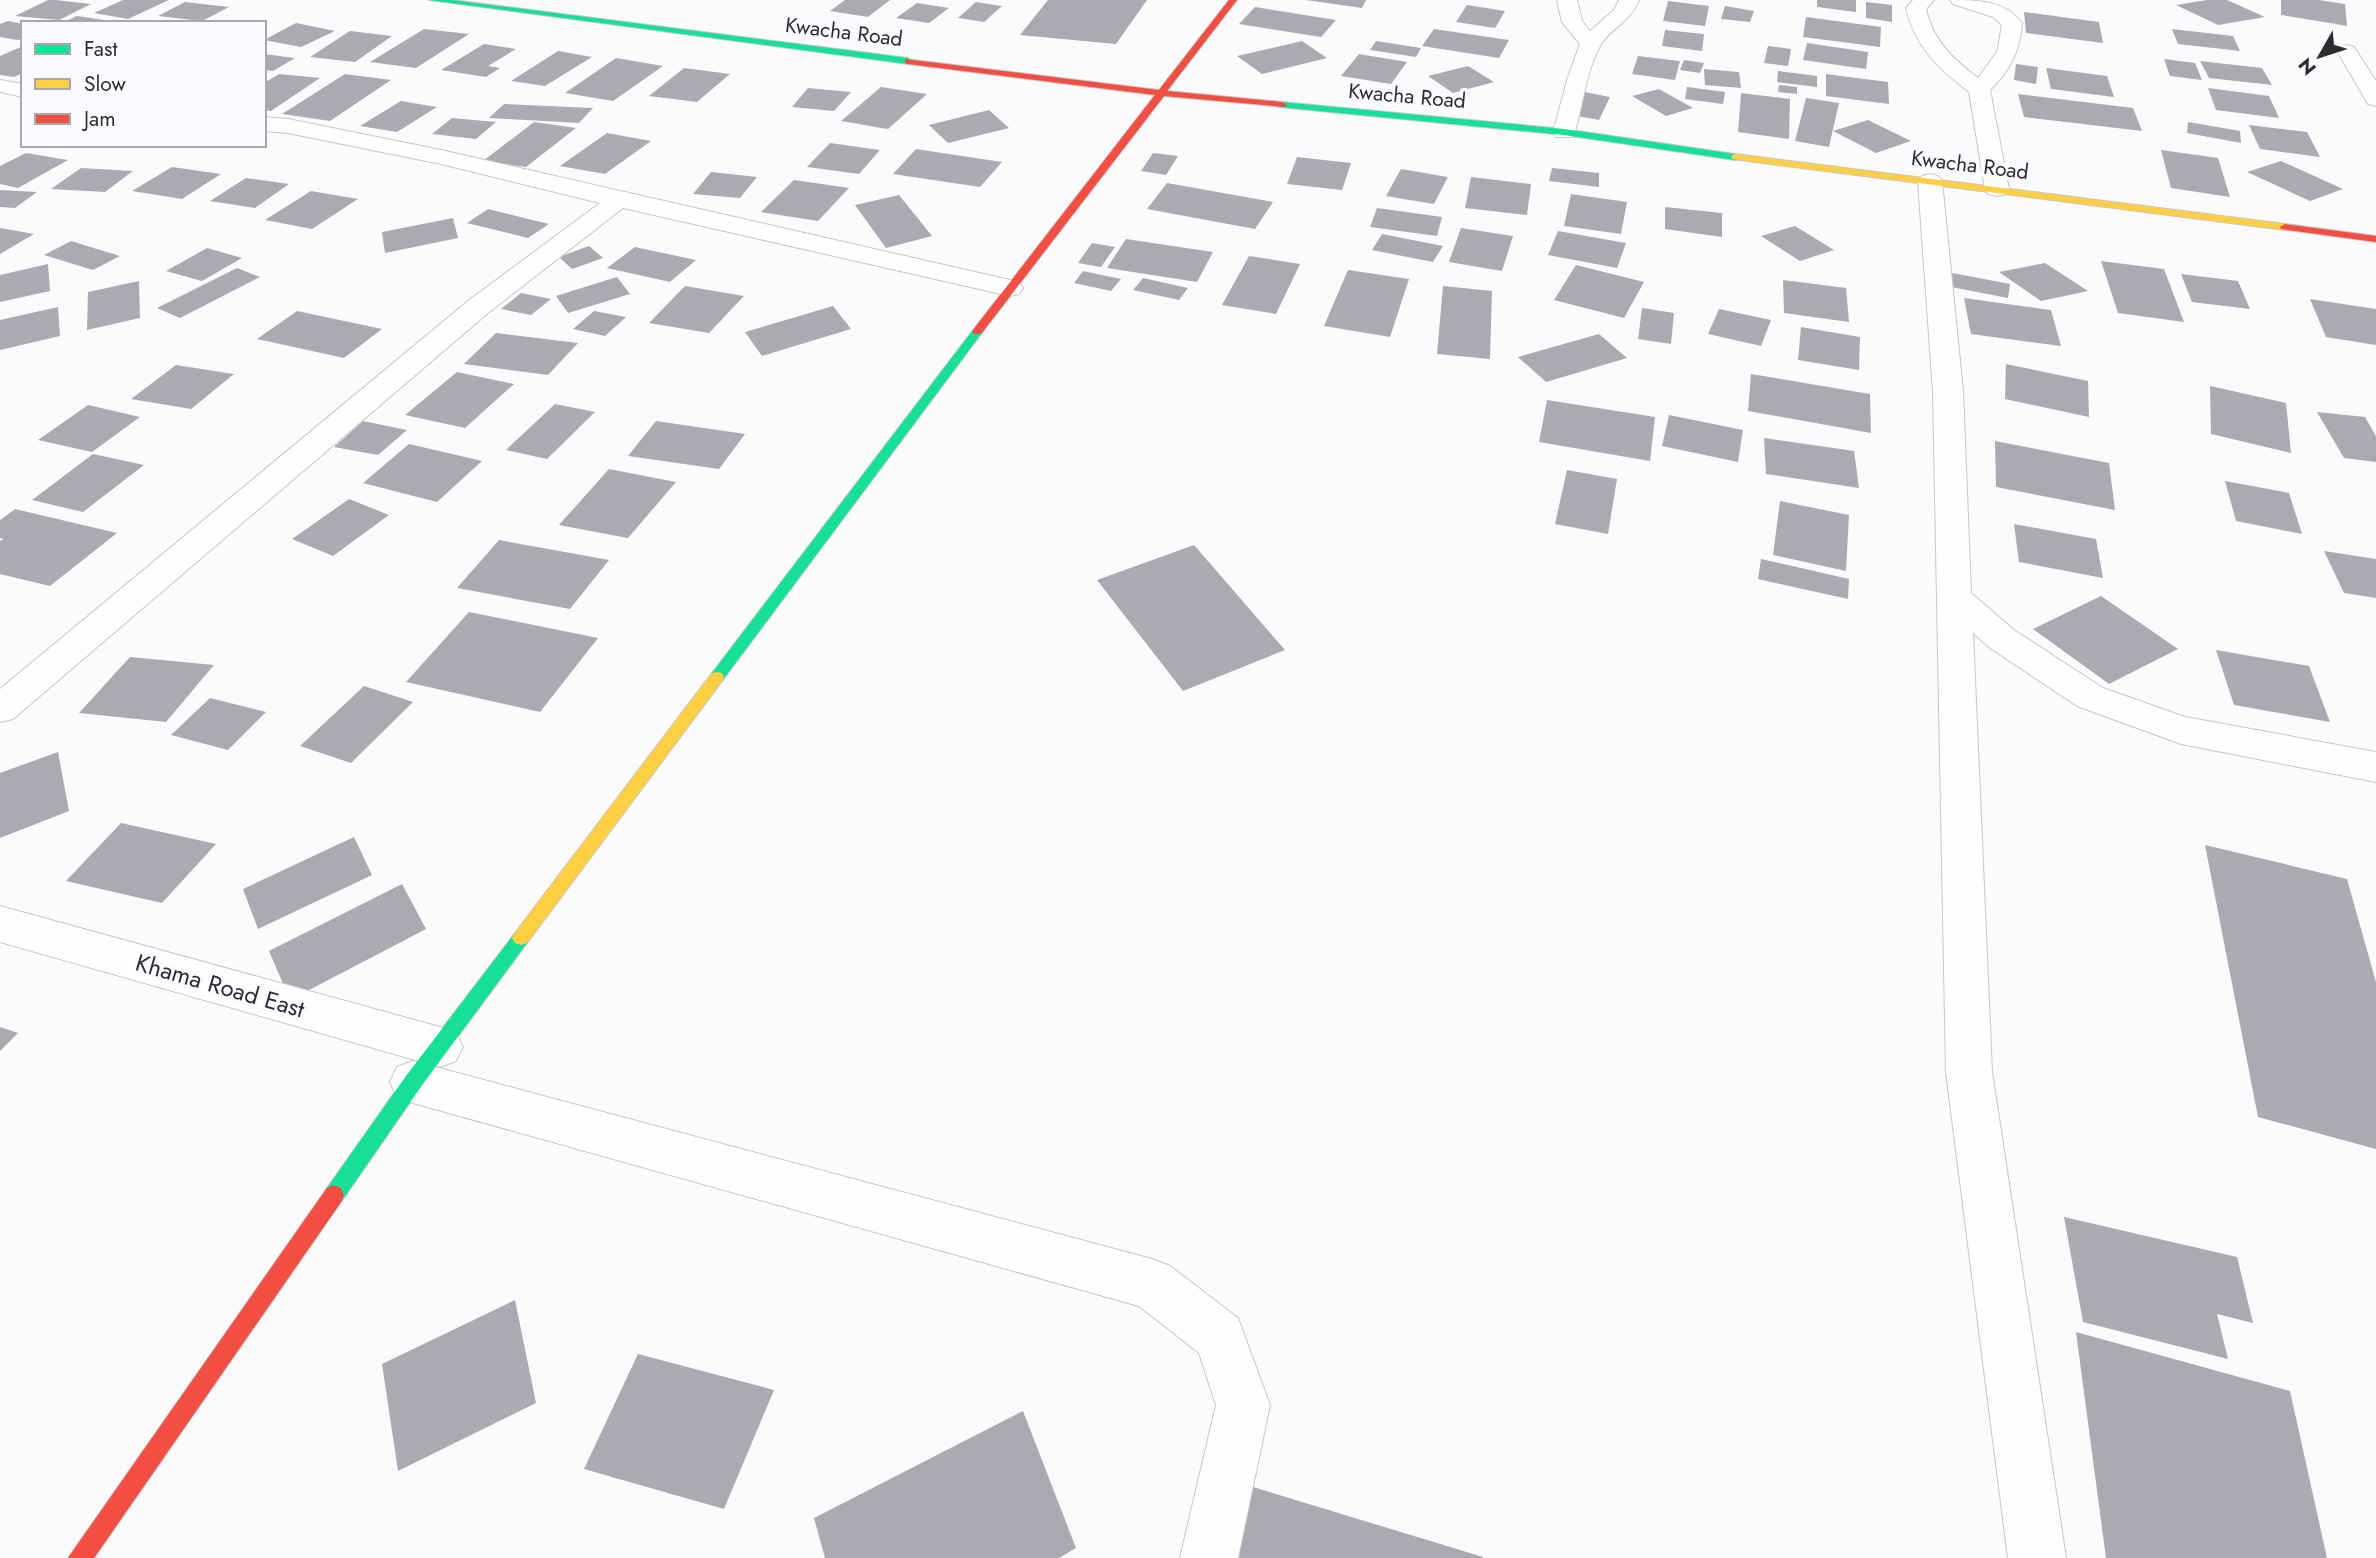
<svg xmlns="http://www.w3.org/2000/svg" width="2376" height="1558" font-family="Jost,sans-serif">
<rect width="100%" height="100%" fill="#fbfbfe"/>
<!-- building -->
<path fill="#aaabb1" d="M48,0H55L91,4L59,20L15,16Z
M123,0H169L128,19L94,13Z
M845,0H890L868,17L830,11Z
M1048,0H1147L1116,44L1020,35Z
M1306,0H1366L1362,8Z
M1817,0H1856V12L1817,7Z
M2207,0H2227L2265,17L2218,25L2176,5Z
M2281,0H2319L2345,4L2347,26L2281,15Z
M1668,1L1709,6L1705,26L1663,21Z
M185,2L229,7L202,21L158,16Z
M976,2L1002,6L984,22L958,18Z
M1866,2L1892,5V22L1866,18Z
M917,3L949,8L929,23L896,18Z
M1467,5L1505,11L1495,28L1456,22Z
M1725,6L1754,11L1750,22L1721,19Z
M1255,7L1336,20L1321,37L1239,24Z
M2024,12L2099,22L2103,43L2026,33Z
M77,16L110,21L109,23H62Z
M1806,17L1881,27L1880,47L1803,37Z
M8,21L23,24V38L18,40L0,37V24Z
M296,23L335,31L301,47L264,40Z
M424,29L469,34L416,68L370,62Z
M1434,29L1509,40L1499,58L1422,46Z
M2172,29L2233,36L2240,51L2178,44Z
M1665,30L1704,34L1702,51L1662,46Z
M350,31L392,36L355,62L310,57Z
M1302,41L1327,58L1262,74L1237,56Z
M1376,41L1421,48L1416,57L1370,50Z
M1807,43L1868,52L1866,69L1803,60Z
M484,44L516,49L488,66L500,68L486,77L441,70Z
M23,46V73L14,77L0,75V56Z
M1768,46L1791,49L1788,66L1764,63Z
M558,51L592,57L545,86L511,81Z
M264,54L295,58L273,71L264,70Z
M1359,54L1407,62L1391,84L1341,76Z
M1638,56L1680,61L1675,80L1632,74Z
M616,58L663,66L613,101L565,93Z
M2164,59L2195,63L2202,80L2170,76Z
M1684,60L1704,63L1700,73L1680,70Z
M2200,61L2262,68L2272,85L2209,78Z
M2016,64L2038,67L2036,84L2014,80Z
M1468,66L1494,82L1453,93L1428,76Z
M684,68L730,74L697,102L649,96Z
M2046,68L2107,76L2114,97L2051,89Z
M1704,69L1739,72L1741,88L1705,85Z
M1778,71L1817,76V87L1777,82Z
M279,74L320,78L271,111L264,110V83Z
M345,74L391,80L330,121L282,114Z
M1826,74L1888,82L1889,104L1826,96Z
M1779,85L1797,87V94L1778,92Z
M881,87L927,94L888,129L841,121Z
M1687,87L1725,92L1723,104L1685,99Z
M808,88L851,92L834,111L792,107Z
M2208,88L2269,96L2279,118L2216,110Z
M1659,89L1693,108L1666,116L1632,96Z
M1579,91L1610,97L1599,120L1567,114Z
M1741,93L1790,99L1789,139L1738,132Z
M2018,94L2133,108L2142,131L2024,117Z
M1806,98L1839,103L1829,147L1795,141Z
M401,101L437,107L397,132L360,126Z
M504,104L593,108L579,123L489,118Z
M989,110L1009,128L948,143L929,125Z
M452,118L496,122L476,139L432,134Z
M1868,120L1911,141L1876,153L1833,131Z
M534,122L576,128L526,167L483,161Z
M2188,122L2240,131L2241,143L2187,133Z
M2249,125L2307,132L2320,157L2260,149Z
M607,133L651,141L605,174L560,166Z
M830,143L880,150L859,174L807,167Z
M916,149L1002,162L980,187L893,174Z
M2161,150L2218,158L2230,197L2171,188Z
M26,153L68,160L18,188L0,184V166Z
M1153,153L1178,156L1166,175L1141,171Z
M1297,157L1351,163L1342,190L1287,184Z
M2281,161L2343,189L2310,201L2247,172Z
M172,167L221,174L182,199L132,191Z
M81,168L133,171L105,192L51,189Z
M1552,168L1599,173V187L1549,181Z
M1401,169L1448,177L1434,204L1386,196Z
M711,172L757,177L740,198L693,194Z
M1471,177L1531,184L1527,215L1465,208Z
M246,178L289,184L255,208L210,201Z
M794,180L849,188L818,221L761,212Z
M1167,183L1273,202L1255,229L1147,209Z
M0,190L37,192L15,208L0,207Z
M311,191L358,199L312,229L265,220Z
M1571,194L1627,202L1621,234L1564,226Z
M899,195L932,236L886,248L855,205Z
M1665,207L1722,213V237L1665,229Z
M1377,208L1442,217L1437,236L1370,227Z
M488,209L549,224L528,238L467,223Z
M453,218L458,238L385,253L382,232Z
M1795,226L1834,250L1800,261L1761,236Z
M0,228L34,234L0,254Z
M1461,228L1513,236L1502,271L1449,262Z
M1558,231L1626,243L1617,268L1548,255Z
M1382,234L1443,246L1433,262L1372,250Z
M1126,239L1213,252L1197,282L1107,268Z
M71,241L120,256L93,270L44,255Z
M1092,243L1115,247L1101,267L1078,263Z
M589,246L603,258L572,269L559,257Z
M635,247L696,260L670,282L607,268Z
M207,248L242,258L202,281L166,271Z
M1249,256L1300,264L1276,314L1222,305Z
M2101,261L2164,269L2184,322L2118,313Z
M2045,263L2088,291L2041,301L1999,272Z
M48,264L50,291L0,302V275Z
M1576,265L1644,282L1624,318L1554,300Z
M237,268L260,277L180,318L157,308Z
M1348,270L1409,279L1390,337L1324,326Z
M1083,271L1121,279L1111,291L1074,283Z
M1947,272L2010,284L2008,298L1946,286Z
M2181,274L2238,281L2250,309L2192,302Z
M617,277L630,294L568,313L556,296Z
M1143,278L1188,288L1179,300L1133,290Z
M1783,280L1846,288L1849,322L1784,313Z
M139,281L140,318L87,330L88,292Z
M685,286L744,296L709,333L649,323Z
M1443,286L1492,291L1490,359L1437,354Z
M521,293L551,299L531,315L501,309Z
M1964,298L2051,310L2061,346L1971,334Z
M2310,299L2376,309V345L2326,337Z
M833,306L851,329L762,356L745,332Z
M58,307L60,336L0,350V320Z
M1642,308L1674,313L1671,344L1638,339Z
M1719,309L1771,320L1761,346L1708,334Z
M297,311L382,329L344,358L257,339Z
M594,311L626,317L605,336L573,329Z
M1801,327L1860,337L1859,370L1798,360Z
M496,333L578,343L548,375L464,364Z
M1599,334L1627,358L1546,382L1518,357Z
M2006,364L2088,381L2089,417L2005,399Z
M176,365L234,374L191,409L131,399Z
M457,372L514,384L465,428L405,415Z
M1751,374L1870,394L1871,433L1748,411Z
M2210,386L2286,403L2291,453L2211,434Z
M1547,400L1655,417L1650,461L1539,442Z
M555,404L595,412L547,459L506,450Z
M88,405L140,417L92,452L38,440Z
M2317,412L2365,417L2376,436V462L2344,458Z
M1669,415L1743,430L1738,462L1662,446Z
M363,421L407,430L378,455L334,447Z
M656,421L745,434L719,469L628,456Z
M1764,438L1854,451L1859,488L1766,474Z
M1995,441L2109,463L2115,510L1996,487Z
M409,444L482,461L437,502L363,483Z
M93,454L144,465L83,512L32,500Z
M609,469L676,482L628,538L559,525Z
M1567,470L1617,479L1608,534L1555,524Z
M2225,481L2289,493L2302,534L2236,521Z
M349,499L389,515L333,556L292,539Z
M1780,501L1849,515L1846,571L1773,555Z
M15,509L117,533L50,586L0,574V541L4,539L0,538V520Z
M2014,524L2096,539L2103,578L2019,562Z
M499,540L609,560L570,609L457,588Z
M1194,545L1285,650L1183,691L1097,580Z
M2324,551L2376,559V598L2344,593Z
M1761,559L1849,579L1848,599L1758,579Z
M2101,596L2178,649L2109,684L2033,629Z
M469,612L598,638L540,712L406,682Z
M2216,650L2309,666L2330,722L2234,705Z
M130,657L214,665L166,722L79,713Z
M364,686L413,702L351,763L300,746Z
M210,698L266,712L228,750L171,735Z
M58,752L69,811L0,838V773Z
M121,823L216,844L162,903L66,881Z
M354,837L372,875L258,929L243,889Z
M2205,845L2347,879L2376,982V1149L2258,1117Z
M402,884L426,929L290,1000L269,951Z
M0,1027L18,1033L0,1051Z
M2064,1217L2237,1257L2253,1323L2217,1314L2228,1359L2083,1322Z
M515,1300L536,1403L398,1471L382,1364Z
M2076,1332L2290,1391L2327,1558H2106Z
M638,1354L774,1390L724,1509L584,1469Z
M1023,1411L1076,1548L1059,1558H825L814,1518Z
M1240,1483L1483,1557V1558H1223Z"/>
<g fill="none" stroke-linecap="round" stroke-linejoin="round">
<defs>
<path id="street" d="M1557,0H1577L1582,21L1590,31L1614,10L1619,0H1639C1630,23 1610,28 1600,46C1586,72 1583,104 1575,132L1572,137H1556L1553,132L1568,77L1580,44L1562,22Z
M1913,0H1934L1926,9C1934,42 1952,58 1978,78L1997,52L2002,25L1993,17L1953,4L1950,0C1976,0 2005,0 2022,23C2020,51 2010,71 1990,90L2009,189L2006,194L1997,196L1988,194L1985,189L1969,92C1938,68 1915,47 1906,8Z
M2347,45L2354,47L2376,81V106L2368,104L2337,51L2340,47Z
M0,80L23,84V97L0,92Z
M264,117L288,119L441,150L1010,280L1019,282L1023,288L1019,294L1010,296L623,208L488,313L13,719L0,722V689L468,301L600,203L441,164L288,133L264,131Z
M1930,174L1938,176L1942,181L1963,391L1971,593L2014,630L2103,688L2185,717L2376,752V782L2181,744L2077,706L1990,648L1973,633L1992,1072L2066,1558H2008L1946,1072L1933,391L1918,181L1922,176Z
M0,906L440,1027L456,1033L463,1047L456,1061L440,1067L0,942Z
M413,1061L1152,1259L1170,1266L1238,1318L1270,1405L1238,1558H1180L1216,1405L1199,1353L1139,1306L413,1103L397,1097L390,1082L397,1067Z"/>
<path id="fast" d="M429,0H452L908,58L912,61L908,64Z
M1282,102L1564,129L1735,154L1740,157L1735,160L1564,135L1279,107L1277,105Z
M977,329L983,332L981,334L722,681H712L710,677L712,673L973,330Z
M521,931L527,933L530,938L527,943L420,1088L341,1202L334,1205L327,1202L324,1195L327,1188L406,1076L515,933Z"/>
<path id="slow" d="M1735,154L2285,224L2290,227L2285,230L1732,159V155Z
M717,672L722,673L724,677L722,681L527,943L521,945L515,943L512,938L515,933L712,673Z"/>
<path id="jam" d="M1229,0H1237L1167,91L1282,102L1287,105L1285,107L1164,96L981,334H973V330L1155,95L908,64L905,63V59L1159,90Z
M2285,224L2376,236V242L2281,229L2280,227Z
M334,1185L341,1188L344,1195L341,1202L94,1558H68L327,1188Z"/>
</defs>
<!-- street casing -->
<use href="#street" stroke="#c7c7c9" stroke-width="2"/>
<!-- fast casing -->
<use href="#fast" stroke="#c7c7c9" stroke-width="2"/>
<!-- slow casing -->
<use href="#slow" stroke="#c7c7c9" stroke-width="2"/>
<!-- jam casing -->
<use href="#jam" stroke="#c7c7c9" stroke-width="2"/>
<!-- street -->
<use href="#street" fill="#fefeff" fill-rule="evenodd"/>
<!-- fast -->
<use href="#fast" fill="#16e098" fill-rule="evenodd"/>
<!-- slow -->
<use href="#slow" fill="#ffcf43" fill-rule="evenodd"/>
<!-- jam -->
<use href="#jam" fill="#f24e42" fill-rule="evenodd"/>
</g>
<g text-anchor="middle" stroke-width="7" stroke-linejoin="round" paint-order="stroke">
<!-- far-street labels -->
<g font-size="21" fill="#2d2d2f" stroke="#fafaff">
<text transform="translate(844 32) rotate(7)" y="7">Kwacha Road</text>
<text transform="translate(1407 96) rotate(5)" y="7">Kwacha Road</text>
<text transform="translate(1970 165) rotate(7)" y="7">Kwacha Road</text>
</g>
<!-- street labels -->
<g font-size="24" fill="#2d2d2f" stroke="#fafaff">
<text transform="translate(220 986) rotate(16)" y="8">Khama Road East</text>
</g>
</g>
<!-- legend -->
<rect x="21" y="21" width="245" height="126" fill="#fafaff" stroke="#a8a8ac" stroke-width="2"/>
<rect x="35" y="44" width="35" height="10" fill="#16e098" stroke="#a8a8ac" stroke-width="2"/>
<text x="84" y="56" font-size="21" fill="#2d2d2f">Fast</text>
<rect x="35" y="79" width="35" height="10" fill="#ffcf43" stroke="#a8a8ac" stroke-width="2"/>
<text x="84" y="91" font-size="21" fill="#2d2d2f">Slow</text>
<rect x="35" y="114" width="35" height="10" fill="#f24e42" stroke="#a8a8ac" stroke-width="2"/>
<text x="84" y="126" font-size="21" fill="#2d2d2f">Jam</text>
<!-- north arrow -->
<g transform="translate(2320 56) rotate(231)" stroke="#fafaff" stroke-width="5" paint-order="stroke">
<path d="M0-5L12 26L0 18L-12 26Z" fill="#2d2d2f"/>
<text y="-10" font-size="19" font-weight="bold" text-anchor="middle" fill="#2d2d2f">N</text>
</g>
</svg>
